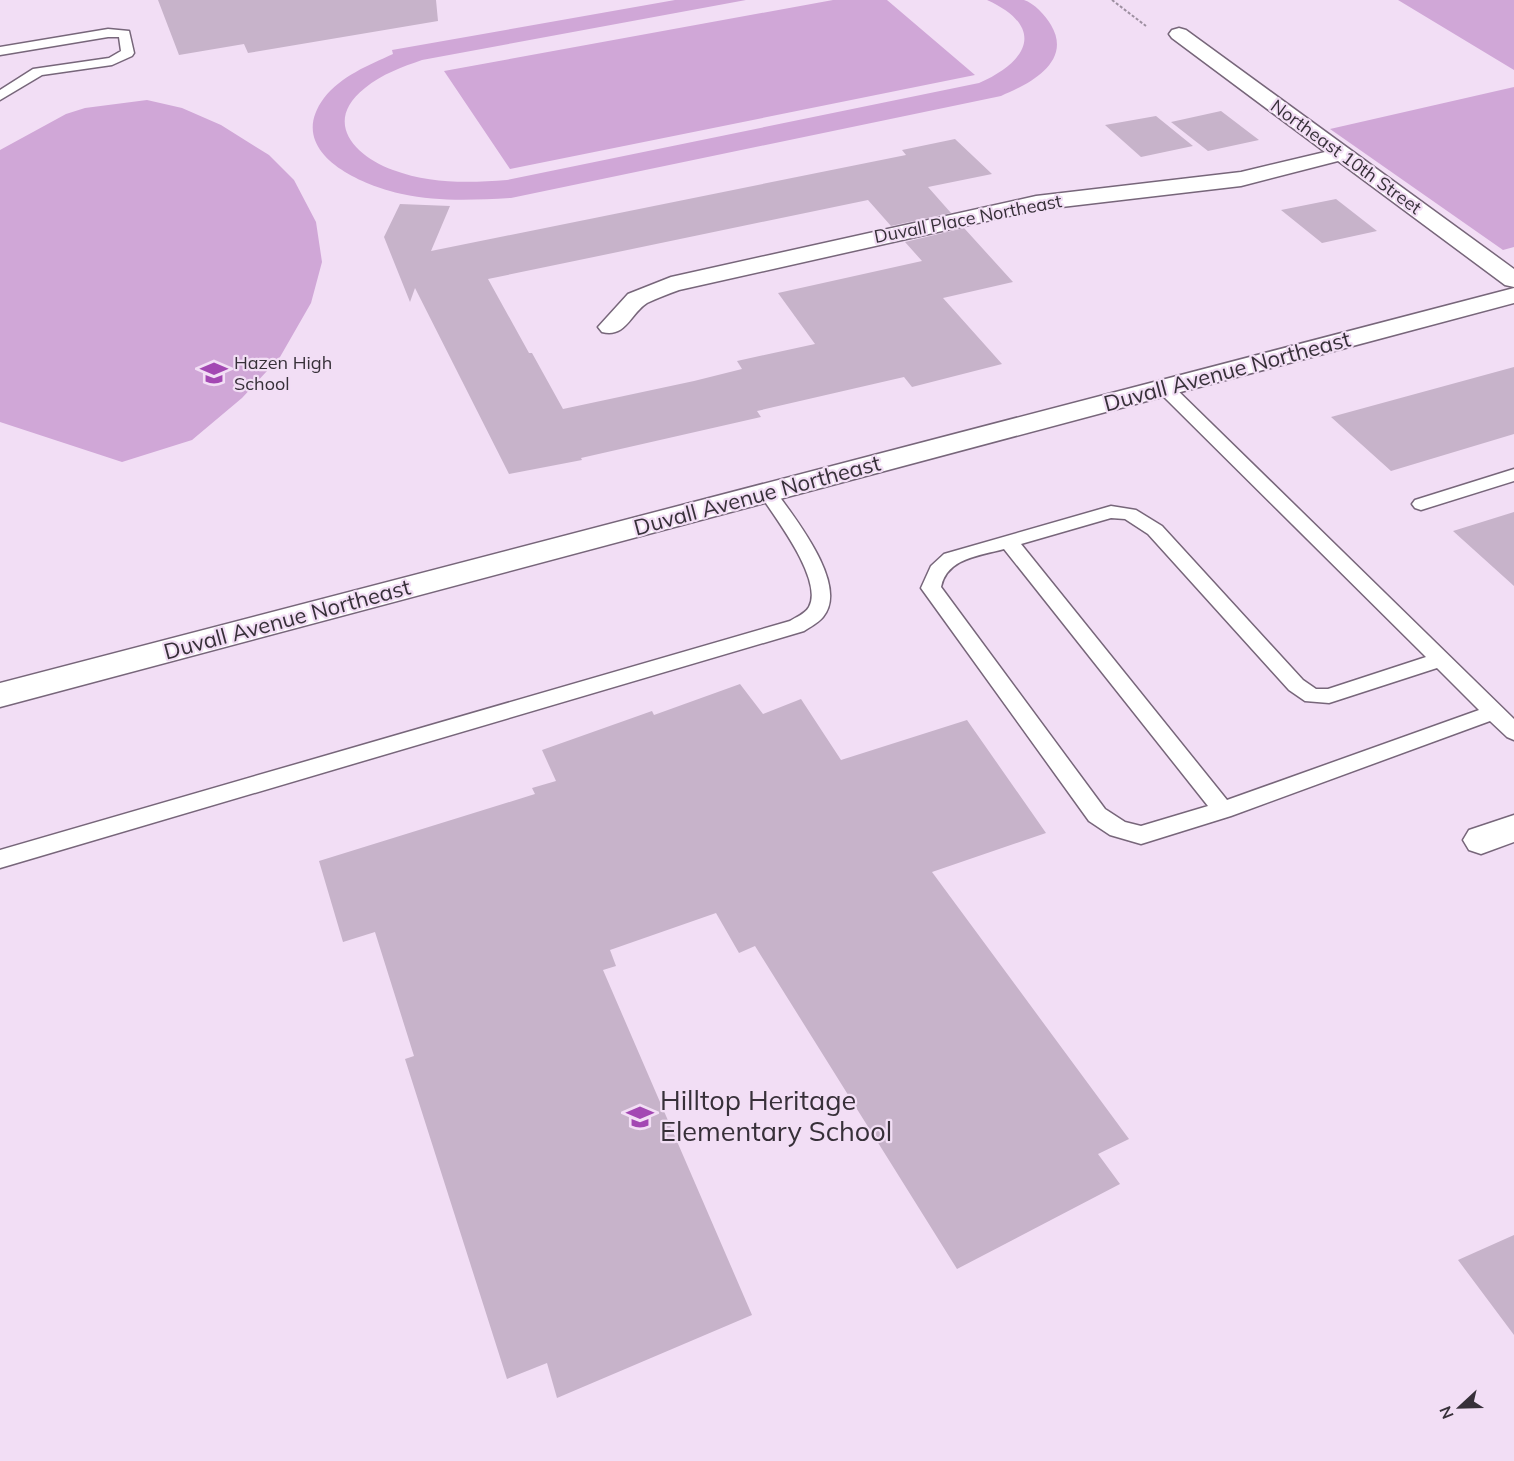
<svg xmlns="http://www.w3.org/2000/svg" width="1514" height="1461" font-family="Mulish,sans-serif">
<rect width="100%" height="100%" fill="#f2def5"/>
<!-- green -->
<path fill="#d0a7d7" d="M675,0H746L422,60C402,67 382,74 365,88C322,122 355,156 393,170C430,184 469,183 507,180L979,83C1029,61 1046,27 987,0C998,0 1014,0 1024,0C1034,3 1046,16 1051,25C1073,62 1029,84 1001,96L511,198C475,200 438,202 402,194C360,185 284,152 324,98C341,76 369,65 393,54L392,50Z
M833,0H887L975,75L510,169L444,71Z
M1398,0H1514V70Z
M1514,87V247L1503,250L1330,129Z
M147,100L182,108L221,125L269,155L294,180L316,222L322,262L311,303L280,357L242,398L192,440L122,462L0,422V150L66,114L85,108Z"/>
<!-- building -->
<path fill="#c7b3ca" d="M158,0H436L438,21L248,53L244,44L179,55Z
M1221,111L1259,140L1208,151L1171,122Z
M1156,116L1193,146L1141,157L1105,125Z
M955,139L992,174L928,187L951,213L891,226L868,200L488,279L529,353H532L563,409L694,381L742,369L737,361L815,344L778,293L922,261L905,242L964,228L1013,282L943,298L1002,364L912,387L904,377L757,411L761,417L581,458L582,460L509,474L415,288L410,302L384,237L400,204L450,206L431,251L906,155L902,150Z
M1336,199L1377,231L1322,243L1281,210Z
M1514,367V434L1391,471L1331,417Z
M1514,512V586L1453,531Z
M740,684L763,714L801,699L841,760L967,720L1046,833L932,872L1129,1139L1098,1154L1120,1184L957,1269L755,946L739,953L716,913L610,950L616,966L603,970L752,1315L557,1398L547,1363L507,1379L405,1059L414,1056L375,932L343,942L319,861L535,794L532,788L556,781L542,750L652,711L654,715Z
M1514,1235V1335L1458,1260Z"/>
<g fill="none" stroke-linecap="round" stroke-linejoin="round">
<defs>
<path id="lane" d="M108,29L129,31L134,53L132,56L112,65L42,75L0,100V90L33,69L109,58L121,51L119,37H108L0,55V47Z
M1165,383L1171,384L1514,719V740L1507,737L1490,721L1231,816L1141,844L1110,835L1089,821L921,588L931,566L944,554L1111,506L1136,510L1162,526L1303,680L1316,689H1328L1426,657L1159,392L1157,388ZM1111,518L1125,519L1148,534L1289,690L1305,701L1329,703L1437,668L1479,710L1227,800L1021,544ZM1004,549L1208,806L1141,826L1125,822L1105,809L941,587C947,558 979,556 1004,549Z
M1514,469V481L1421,510L1415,508L1412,504L1415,500Z
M768,487L774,489C793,516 850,585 823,617C818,623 810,627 804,631L0,868V850L790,621C796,617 805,614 809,607C824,580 774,516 759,493L762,489Z"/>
<path id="street" d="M1179,28L1186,30L1514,269V287L1505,285L1338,161L1241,186L1036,210L679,290C668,294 657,298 647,303C630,314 626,338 602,332L598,327L628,294L671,277L1036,196L1241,172L1325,152L1172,38L1169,34L1172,30Z
M1514,815V842L1481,854L1469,850L1463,840L1469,830Z"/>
<path id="secondary" d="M1514,288V303L0,707V683Z"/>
</defs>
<!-- lane casing -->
<use href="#lane" stroke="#77667a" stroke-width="3"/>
<!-- street casing -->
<use href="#street" stroke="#77667a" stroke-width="3"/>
<!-- secondary casing -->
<use href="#secondary" stroke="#77667a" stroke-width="3"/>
<!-- path -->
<path stroke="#9d8fa0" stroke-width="2" stroke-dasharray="3 2" stroke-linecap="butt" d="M1112,0L1146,26"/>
<!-- lane -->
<use href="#lane" fill="#fff" fill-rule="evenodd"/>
<!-- street -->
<use href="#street" fill="#fff" fill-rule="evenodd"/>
<!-- secondary -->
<use href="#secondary" fill="#fff" fill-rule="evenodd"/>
</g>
<!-- icons -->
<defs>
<symbol id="school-bare" viewBox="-9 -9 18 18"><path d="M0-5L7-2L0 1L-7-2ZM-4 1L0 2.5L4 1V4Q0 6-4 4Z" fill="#a348b3" stroke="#f2def5" stroke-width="2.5" paint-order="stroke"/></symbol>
</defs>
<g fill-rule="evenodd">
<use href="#school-bare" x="195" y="354" width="38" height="38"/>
<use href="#school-bare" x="621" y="1098" width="38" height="38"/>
</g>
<g text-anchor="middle" stroke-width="4.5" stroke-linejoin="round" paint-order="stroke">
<!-- far-street labels -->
<g font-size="18" fill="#373039" stroke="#f2def5">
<text transform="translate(1346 157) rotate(36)" y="6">Northeast 10th Street</text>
<text transform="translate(968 219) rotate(-11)" y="6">Duvall Place Northeast</text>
</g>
<!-- far-poi labels -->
<g font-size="18" fill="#373039" stroke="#f2def5" text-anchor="start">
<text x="234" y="369">Hazen High<tspan x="234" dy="21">School</tspan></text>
</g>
<!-- street labels -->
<g font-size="22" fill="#373039" stroke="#f2def5">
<text transform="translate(1227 371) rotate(-15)" y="8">Duvall Avenue Northeast</text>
<text transform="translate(757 495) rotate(-15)" y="8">Duvall Avenue Northeast</text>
<text transform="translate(287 619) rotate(-15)" y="8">Duvall Avenue Northeast</text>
</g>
<!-- near-poi labels -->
<g font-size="27" fill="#373039" stroke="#f2def5" text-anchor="start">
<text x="660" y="1110">Hilltop Heritage<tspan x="660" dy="31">Elementary School</tspan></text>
</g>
</g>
<!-- north arrow -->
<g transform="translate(1460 1407) rotate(248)" stroke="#f2def5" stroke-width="4.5" paint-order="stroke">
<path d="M0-4.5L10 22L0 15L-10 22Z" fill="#373039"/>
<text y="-9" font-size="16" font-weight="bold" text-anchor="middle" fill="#373039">N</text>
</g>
</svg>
